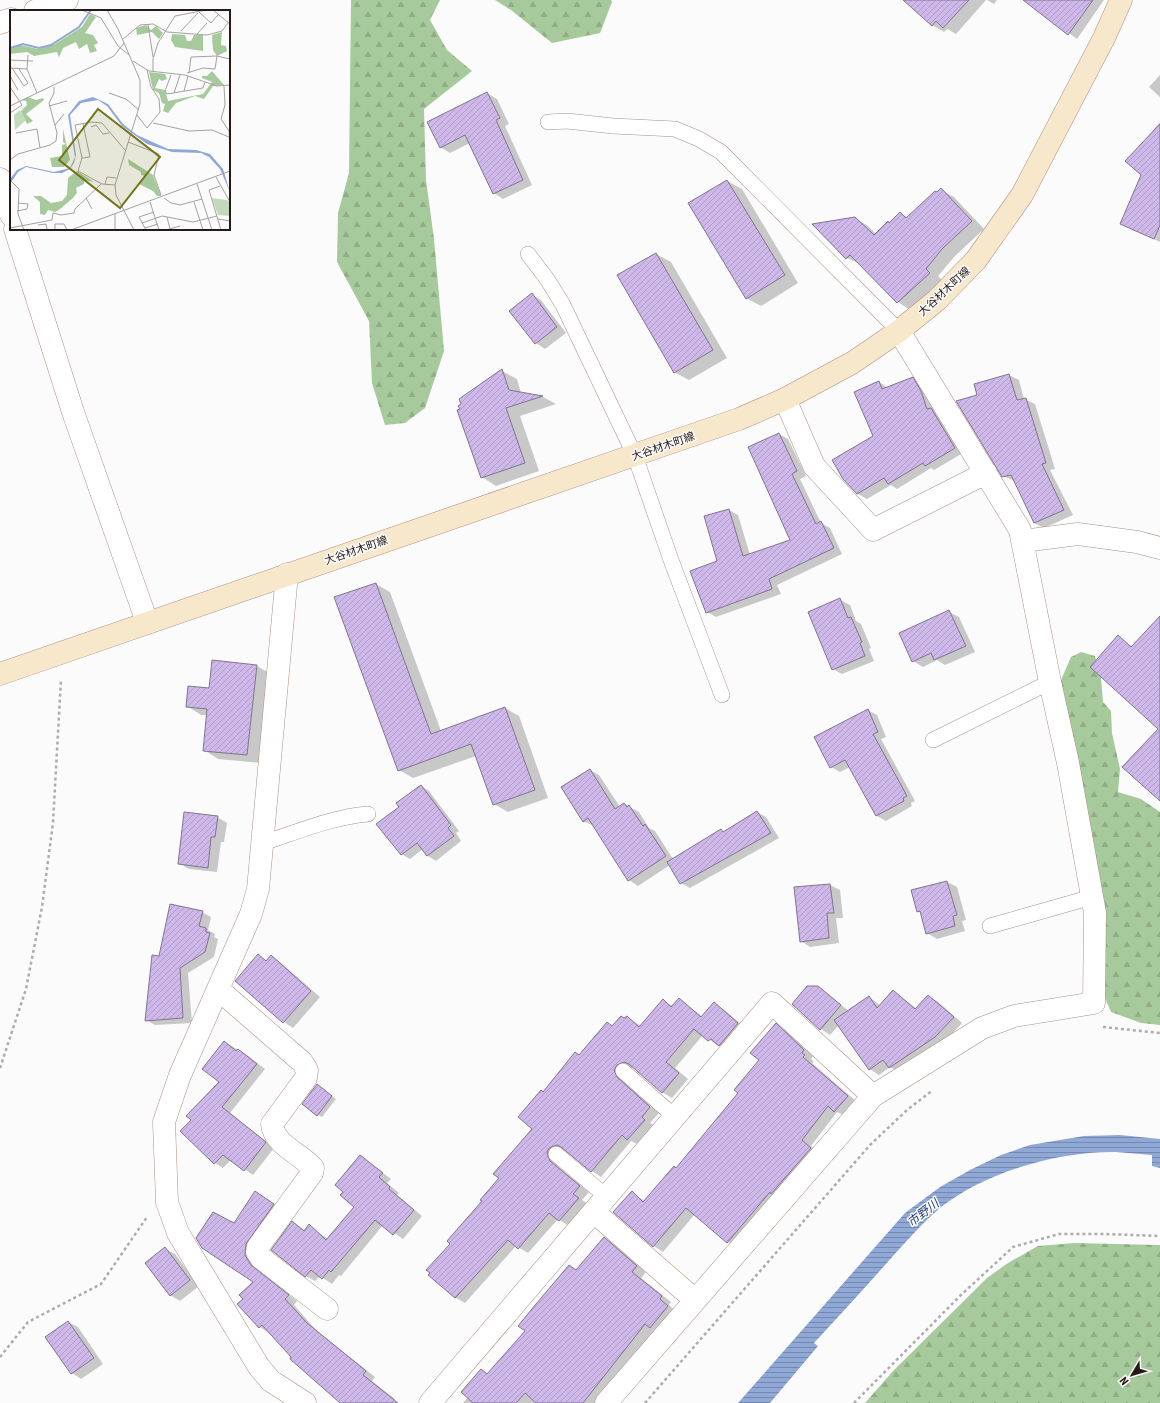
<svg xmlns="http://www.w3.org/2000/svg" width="1160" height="1403" font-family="'Roboto Condensed','Noto Sans JP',sans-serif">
<defs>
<pattern id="forest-firs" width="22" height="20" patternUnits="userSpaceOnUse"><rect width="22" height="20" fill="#a7ca9d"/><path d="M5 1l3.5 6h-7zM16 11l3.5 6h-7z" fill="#90ad86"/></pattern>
<pattern id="water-rules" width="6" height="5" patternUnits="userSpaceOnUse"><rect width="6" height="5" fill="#90a8d6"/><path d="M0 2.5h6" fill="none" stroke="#7588ad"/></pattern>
<pattern id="building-hatch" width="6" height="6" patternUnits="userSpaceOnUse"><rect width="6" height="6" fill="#ceb7e9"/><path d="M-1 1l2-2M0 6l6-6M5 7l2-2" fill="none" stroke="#b19dc7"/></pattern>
</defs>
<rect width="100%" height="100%" fill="#fbfbfb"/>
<!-- forest -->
<path fill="url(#forest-firs)" d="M351,0H440L430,20L447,50L472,71L424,109L426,180L434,239L444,351L425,408L405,423L385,425L372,383L369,321L337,262L338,213L349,173Z
M495,0H611L612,2L600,33L552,43L511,10Z
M1081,652L1095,656L1101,678L1103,702L1111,711L1112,733L1120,769L1118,792L1141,799L1160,812V1025L1141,1023L1111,1012L1104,995V916L1100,877L1058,687L1071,657Z
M1074,1243L1160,1245V1403H865L893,1371L987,1278L1008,1263L1038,1246Z"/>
<!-- water -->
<path fill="url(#water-rules)" d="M1120,1135L1160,1139V1168L1152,1166V1155C1140,1154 1128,1153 1116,1152C1058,1151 985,1172 940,1208C920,1225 903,1245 885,1265C862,1291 838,1317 814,1343L818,1346L770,1403H738L905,1213L940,1187L970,1170L1001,1155L1030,1145L1084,1136Z"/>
<!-- shadow -->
<path fill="#0003" d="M915,0H986L956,34L947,29L944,32L932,25Z
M987,0H997L994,4Z
M1024,0H1104L1077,39Z
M1160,75V97L1149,87Z
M487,93L497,99L509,124L505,126L532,185L503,199L494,193L470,143L450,153L440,147Z
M1160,122V242L1130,228L1142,175L1127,161Z
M727,181L742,189L798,283L761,306L746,298Z
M941,190L954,197L984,229L955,256L938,276L942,280L910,310L898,302L860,264L847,258L855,218L868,226L876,234L901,213L908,218Z
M656,254L671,262L727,358L689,380L674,372Z
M532,295L541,300L566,333L545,349L536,343Z
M502,371L517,379L521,393L543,397L556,404L520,416L539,471L496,486L482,477Z
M1009,375L1019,380L1024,399L1035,404L1055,469L1050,470L1073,515L1044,528L1034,523L1015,481L1003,476L975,384Z
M912,378L921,384L929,396L935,411L940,414L963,453L934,470L931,468L897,489L891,485L867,499L858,494L843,478L874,437L879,382L888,388Z
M779,434L788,439L806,476L800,479L821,523L830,528L842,554L777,585L781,594L716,617L707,612L729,510L738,515L750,555L791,540Z
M376,584L390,592L441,731L505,708L519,716L548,798L508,812L494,804L476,756L413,778L399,770Z
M840,600L850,605L856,621L861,624L871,648L869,649L874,661L842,674L833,669Z
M949,612L959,617L975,652L945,665L937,660L923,667L913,661Z
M1160,617V799L1159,729L1118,637L1133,647Z
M257,666L271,674L261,763L218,759L204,750L208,715H201L187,706L210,689Z
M868,710L877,715L886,737L881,739L915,801L911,803L912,806L886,821L877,816L850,767L840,772L831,767Z
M590,770L599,775L620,807L624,804L639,812L649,828L655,831L673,859L721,830L724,832L757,812L766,817L779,838L690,888L681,883L670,865L638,886L629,880L594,826L583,821Z
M421,786L429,791L459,831L456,833L461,841L436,861L428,856L423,849L410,859L401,854V807Z
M217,817L227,823L224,842H221L217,872L189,869L179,863Z
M947,882L957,887L966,920L962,921L965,931L937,939L927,933L922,914L918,911L912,891Z
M830,885L840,890L843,918H836L839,943L810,947L801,941Z
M202,912L211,917L208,930L215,934L214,937L218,939L214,957L188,973L192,1023L155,1025L146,1020L160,957Z
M258,955L267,961L271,957L280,962L320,997L293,1028L284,1022L236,981Z
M818,987L849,1011L869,997L881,1006L893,991L917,1009L928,996L937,1001L962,1023L945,1042L900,1073L890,1067L879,1075L870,1069L839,1025L830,1035L821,1029L793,1004Z
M679,999L703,1017L714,1003L723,1009L747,1029L729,1050L719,1045L718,1046L703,1035L675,1068L688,1079L672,1098L662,1092L634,1067L626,1070L623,1075L626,1084L659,1113L650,1123L654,1125L637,1144L631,1141L601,1177L592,1171L567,1150L559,1153L556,1159L559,1167L589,1192L582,1200L588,1204L569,1226L558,1219L528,1253L516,1246L465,1303L456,1298L429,1275L500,1178L534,1129L544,1093L580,1056L627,1017L641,1026L663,1001L673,1006Z
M776,1025L785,1030L813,1056L811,1059L814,1062L812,1063L857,1102L845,1116L837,1112L811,1146L820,1154L737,1247L728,1242L695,1214L663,1252L654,1246L615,1212L632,1193L645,1201L676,1169L739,1093L761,1060Z
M225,1042L247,1055L265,1069L230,1113L274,1148L253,1175L231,1160L223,1168L215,1163L193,1120L220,1082Z
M321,1088L336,1099L322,1117L318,1115Z
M361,1156L391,1179L387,1183L399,1193L397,1195L422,1216L403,1239L383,1225L341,1276L339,1275L332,1284L320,1276L315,1281L306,1276L293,1222L305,1231L309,1226L328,1239L355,1206Z
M255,1192L283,1210L256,1265L263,1274L297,1301L294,1305L316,1330L375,1377L372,1381L395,1399L392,1403H342L269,1333L260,1327L244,1299L255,1282L234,1225Z
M604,1238L613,1244L646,1272L641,1278L671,1302L669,1305L677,1312L660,1332L655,1329L597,1403H463L468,1397L481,1370L488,1374L526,1331L570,1266L577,1270Z
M165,1249L175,1254L199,1286L180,1301L170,1295Z
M68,1322L78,1327L103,1364L81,1379L72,1373Z"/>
<!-- building -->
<path fill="url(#building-hatch)" stroke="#81758e" d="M903,0H969L943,28L936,21L932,26Z
M1023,0H1093L1068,35Z
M487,92L500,118L496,120L523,180L493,194L465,135L440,148L427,122Z
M1160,124V225L1154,239L1120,224L1141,175L1125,161Z
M727,180L785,275L746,299L688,203Z
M941,188L972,221L942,249L926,269L930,273L897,303L850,255L846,259L812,224L855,217L874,235L888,221L889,223L900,212L906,218L935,191L937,192Z
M656,253L713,350L674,373L617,275Z
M532,293L557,327L535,344L509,311Z
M502,369L509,390L543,396L506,408L525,463L481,478L457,410L460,409L458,406L461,404L459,399Z
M1009,374L1017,400L1026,398L1046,463L1042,464L1064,510L1034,523L1011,475L1002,477L956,401L977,395L974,384Z
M913,377L921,391L927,409L931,408L955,448L925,466L923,463L888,484L884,478L857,494L843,479L832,460L873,436L854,392L879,381L882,389Z
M779,433L797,471L792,474L816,524L821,521L834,548L769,579L772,589L706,613L690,571L717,561L704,516L729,509L743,556L790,540L748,447Z
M376,583L431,734L505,707L535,790L493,805L471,744L398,771L334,597Z
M840,598L848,618L851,617L862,642L860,643L865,656L832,670L808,612Z
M949,610L966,646L934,660L931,653L912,662L899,633Z
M1160,616V801L1122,767L1158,729L1090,667L1118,635L1131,647Z
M212,660L257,665L247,755L203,751L207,709L186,707L188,686L209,688Z
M868,709L878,732L873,734L907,796L903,798L904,801L876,816L845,760L830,768L814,737Z
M590,769L615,809L624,803L627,807L629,805L643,826L645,824L666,856L628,881L588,818L583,822L561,787Z
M421,785L451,825L448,828L454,836L427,856L417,843L401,855L376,824L399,807L396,803Z
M757,811L771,833L680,884L667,862L721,829L723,832Z
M184,812L218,816L215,837H211L208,868L178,864Z
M947,881L957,915L953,916L955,926L926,934L920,911L917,912L911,890Z
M830,884L834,913H827L829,938L800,942L794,887Z
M170,904L203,911L199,926L206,928V932L210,933L205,952L180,968L183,1018L145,1021L152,955L159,956Z
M258,954L266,961L271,955L311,991L283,1023L235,981Z
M807,986H818L841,1005L820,1030L792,1004Z
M893,990L915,1009L928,995L954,1017L935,1037L889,1068L883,1060L869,1070L834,1020L869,996L877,1008Z
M679,998L701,1017L714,1002L738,1023L719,1046L711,1039L708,1041L694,1029L666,1062L679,1073L662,1093L629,1064L624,1062L617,1065L614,1070L617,1077L650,1107L642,1117L645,1120L627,1140L622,1135L591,1172L561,1147L557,1145L549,1148L547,1153L550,1161L580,1186L573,1194L579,1198L559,1221L549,1213L518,1249L508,1240L455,1298L428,1275L430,1273L426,1270L450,1244L447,1241L482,1201L480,1200L499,1178L493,1174L532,1129L518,1117L541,1090L543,1092L575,1052L579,1055L607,1022L612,1026L621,1016L624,1018L627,1016L639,1027L663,999L671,1007Z
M776,1023L804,1050L802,1053L805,1055L803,1057L848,1096L834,1112L828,1106L802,1140L811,1148L771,1194L770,1192L727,1243L686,1208L653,1247L613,1212L632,1191L643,1202L674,1166L676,1168L738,1093L734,1090L759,1060L750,1053Z
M224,1041L236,1051L238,1049L257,1064L222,1107L266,1142L244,1171L223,1155L214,1164L180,1131L191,1120L186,1116L219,1082L202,1069Z
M317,1084L332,1096L317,1116L302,1104Z
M360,1155L383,1173L379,1177L390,1187L389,1189L414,1210L393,1235L375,1220L331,1272L329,1270L322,1279L311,1270L305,1277L271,1250L292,1221L304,1231L309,1224L326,1240L354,1207L340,1195L343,1192L335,1185Z
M255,1191L274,1204L246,1244L245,1255L251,1265L289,1295L285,1299L307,1323L366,1371L363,1375L398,1403H340L290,1359L291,1357L262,1325L259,1328L237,1304L243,1299L239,1295L253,1282L202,1248L196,1238L213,1212L234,1223Z
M604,1237L637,1266L632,1272L662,1296L660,1299L668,1306L650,1328L645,1324L583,1403H536L525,1393L516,1403H473L461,1392L481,1369L487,1374L525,1331L518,1326L536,1304L569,1265L576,1270Z
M165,1247L190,1280L170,1296L145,1263Z
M68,1321L94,1358L71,1374L45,1337Z"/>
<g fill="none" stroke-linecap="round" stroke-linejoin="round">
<defs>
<path id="service" d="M548,122L567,121L613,126L675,129L699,139L721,152L899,331
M528,254L547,279L563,305L635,456L671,560L722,695
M933,740L1050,682
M263,843C297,832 332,817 368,814
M990,926L1092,897
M623,1071L675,1117
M556,1154L607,1197"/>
<path id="minor" d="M35,11L67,0
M0,23L11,19
M0,179L11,215
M15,229L73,412L147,622
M785,399L814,466L873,530L986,473
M1023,541L1078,534L1137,542L1160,548
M287,574L258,889L251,914L180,1075L164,1122L167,1202L178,1233L259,1367L271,1381L305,1403
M218,989L302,1062L307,1070L306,1078L272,1124C274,1145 300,1153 313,1168L312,1173L258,1247L257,1252L261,1258L327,1309
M594,1212L695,1300
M430,1403L772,1003L873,1096
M606,1403L873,1096L982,1028L1014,1016L1094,1003L1095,913L1068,763L1050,682L1020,530L899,331"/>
<path id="secondary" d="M0,674L739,419L785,399L852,363L899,331L937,300L976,260L1022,195L1104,38L1121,0"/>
</defs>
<!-- service casing -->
<use href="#service" stroke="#ad8f84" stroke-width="16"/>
<!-- minor casing -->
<use href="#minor" stroke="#ad8f84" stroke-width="23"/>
<!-- secondary casing -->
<use href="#secondary" stroke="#ad8f84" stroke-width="23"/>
<!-- path -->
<path stroke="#afabaa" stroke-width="2.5" stroke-dasharray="3 3" stroke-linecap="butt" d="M1103,1027L1160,1033
M0,1068L26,989L42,907L53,823L61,679
M0,1357L28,1322L101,1284L147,1217
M645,1403L870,1145L907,1110L933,1090
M854,1403L961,1295L1013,1247L1059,1234H1104L1160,1236"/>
<!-- service -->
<use href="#service" stroke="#fff" stroke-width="15"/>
<!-- minor -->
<use href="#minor" stroke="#fff" stroke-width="22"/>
<!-- secondary -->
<use href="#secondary" stroke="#f8e8cb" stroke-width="22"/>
</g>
<g text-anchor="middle" stroke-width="3" stroke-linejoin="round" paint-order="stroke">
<!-- street labels -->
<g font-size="11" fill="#251a16" stroke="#fbfbfb">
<text transform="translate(944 291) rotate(-43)" y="4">大谷材木町線</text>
<text transform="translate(663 446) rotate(-19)" y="4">大谷材木町線</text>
<text transform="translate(356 550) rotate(-19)" y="4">大谷材木町線</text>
</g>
<!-- water labels -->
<g font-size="12" font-style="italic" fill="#203b73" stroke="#fbfbfb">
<text transform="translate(923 1213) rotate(-38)" y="4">市野川</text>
</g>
</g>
<!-- overview -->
<g transform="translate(10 10)">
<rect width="220" height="220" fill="#fbfbfb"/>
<path d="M202,188L217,190L220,193V206L208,205Z" fill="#c1dbba"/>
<path d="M80,4L86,7L75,23L83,25L88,33L84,35L87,41L80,43L77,34L69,39L66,32L53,38L49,47L47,42L24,46L17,42L0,44V39L10,35L28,39L45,34L72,17ZM136,15L141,20L146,16L153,23L149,29L142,22L127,25L126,18ZM212,22L211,35L216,36L217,41L207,46L203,40L202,25ZM162,24L175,25L177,31H181L184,25H193V41L165,37L161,30ZM202,61L214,75L203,76L194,89L185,86L166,93L158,103L153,101L155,94L152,93L149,83L143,80L139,62L155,64L157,69L152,71L149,69L145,78L155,80L158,91L193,84L202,72L192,68V66H197ZM18,87L26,90L33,88L34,90L16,104L23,111L17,114L11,101L17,95L16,91L12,90ZM53,119L60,150L54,157H42L40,148L52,146V135L56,134L53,132ZM118,149L143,165L151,186H147L143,181L129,174L135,166L131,165V162L119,155ZM67,161L84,172L74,170V174L66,178L67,183L63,188L50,199L45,202L38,200L35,205L30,204V192L23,186H31L41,193L52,191L57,185L58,168Z" fill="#a7ca9d"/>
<path d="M10,100L16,110L5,120L4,105Z" fill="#c1dbba"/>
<path d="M83,87L98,94L113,114L127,125L158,139L186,140L200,144L213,159L220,182L210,159L199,147L191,143L162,142L137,134L112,116L97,96L88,90L71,93L60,105L66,145L64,153L60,159L52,163H43L16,157L8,162L0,174V169L7,160L16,156L44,162L60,158L65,147L58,105L69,91Z" fill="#90a8d6"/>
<path fill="none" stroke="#90a8d6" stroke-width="2" d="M0,38L13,34L29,38L41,35L69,17L81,0"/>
<path fill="none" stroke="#a5a19f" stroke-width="1" d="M50,0H72L91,8L108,36L119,45M97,0L108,19L130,70V94L105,175L106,185L124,220M203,0L220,14M189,2L201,13L208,5M138,14L143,47M171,21L188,3M187,24L197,13M113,29L130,15L143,14L157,22L197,25L212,21L218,13M0,50L23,51M123,51L139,61L175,65L207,76L220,75M0,58L17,59L27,83M2,58L14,76L18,73L9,59M17,59L18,45M143,61V49L148,33L165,6L196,0M177,63L193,58L205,59L207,46M179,63L181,47L207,46L220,49M161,65L155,81L157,84L193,78L195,72M0,66L8,80M214,76L215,95L211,109L219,121L220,137M0,77L12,95L0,103M174,81L178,66M99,83L116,89L129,100M164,83L170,65M0,96L104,46L114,33M39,96L57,91M127,105L137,118L150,102L149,89L141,77L137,60M143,113L179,121L202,120L219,127M45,115L54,104M81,117L86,115L93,124L99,123M6,123L27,119L30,138M118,132L149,144L144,165L151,185M72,148L80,147L73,114M0,150L8,144L40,135L46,131L47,123L39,93L44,83V77M206,167L220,192M0,170L9,179L8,204L14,220M95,174L97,167L106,168M187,174L202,220M105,175L92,174L68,161L72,148L65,115L81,112L92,113L115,140M210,176L199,180L211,220M76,188L82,199M154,188L161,193L170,195L192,189M140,192L149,220M184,192L193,220M7,201L17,199L18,194L8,193M105,204V220M157,207L160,219M208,209L220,211M132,213L152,206L183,212L207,206M28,215L36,214L37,220M0,218L42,210L43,203L51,205L64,203L65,199L91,174M135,218L148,214M45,220V214H54L57,220M61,220L220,161M136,220L129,207L144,202M156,220L170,216"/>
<path fill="#737419" fill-opacity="0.15" stroke="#737419" stroke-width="2" d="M88,99L150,147L110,198L49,150Z"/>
<rect width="220" height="220" fill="none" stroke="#251a16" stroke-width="2"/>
</g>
<!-- north arrow -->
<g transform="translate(1132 1375) rotate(232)" stroke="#fbfbfb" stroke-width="3" paint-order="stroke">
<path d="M0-3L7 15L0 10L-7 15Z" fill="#251a16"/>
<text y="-6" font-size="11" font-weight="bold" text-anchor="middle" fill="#251a16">N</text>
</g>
</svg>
